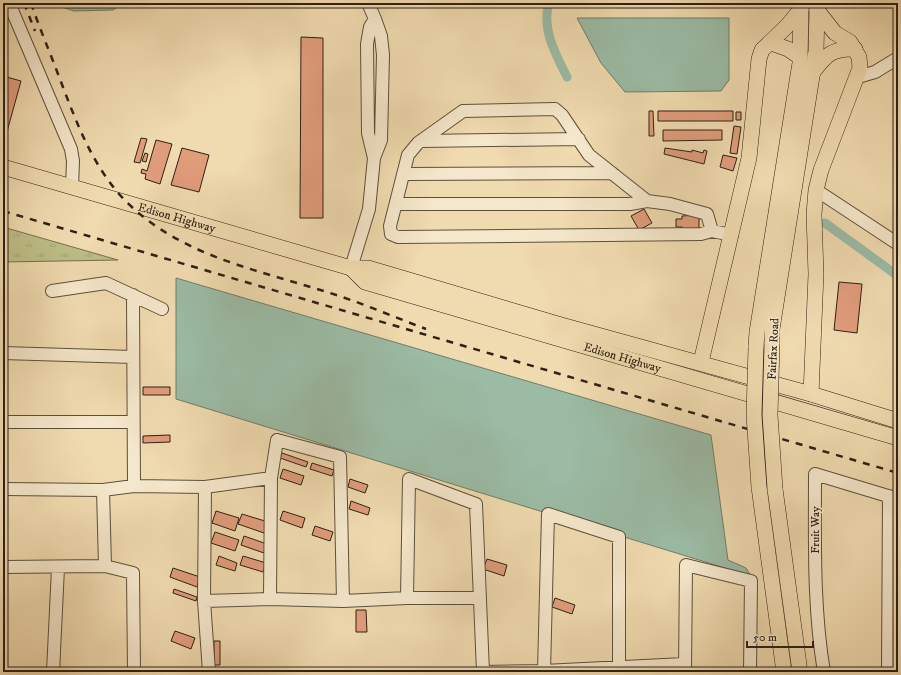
<svg xmlns="http://www.w3.org/2000/svg" width="901" height="675" font-family="'IM FELL DW Pica',serif">
<defs>
<pattern id="grass-tufts" width="24" height="20" patternUnits="userSpaceOnUse"><rect width="24" height="20" fill="#bebe87"/><path d="M3 7l-1-3M5 7V3M7 7l1-3M15 17l-1-3M17 17v-4M19 17l1-3" fill="none" stroke="#a3a374"/></pattern>
</defs>
<rect width="100%" height="100%" fill="#f0daaf"/>
<filter id="stains"><feTurbulence type="fractalNoise" baseFrequency=".005" numOctaves="4"/><feColorMatrix values="0 0 0 0 .2 0 0 0 0 .09 0 0 0 0 .02 0 0 0 .5 -.17"/></filter>
<radialGradient id="worn" r=".72"><stop offset=".6" stop-color="#630" stop-opacity="0"/><stop offset="1" stop-color="#630" stop-opacity=".3"/></radialGradient>
<!-- grass -->
<path fill="url(#grass-tufts)" stroke="#75704e" d="M3,227L118,260L3,262Z"/>
<!-- water -->
<path fill="#9bbba5" stroke="#6f7d6b" d="M58,3H123L113,10L74,11L59,6Z
M577,18H729V80L721,91L625,92L601,63Z
M176,278L711,435L728,560L746,568L751,576L176,399Z"/>
<g fill="none" stroke-linecap="round" stroke-linejoin="round">
<!-- canal -->
<path stroke="#9bbba5" stroke-width="9" d="M549,3C541,29 556,55 567,77
M825,223L898,276"/>
</g>
<!-- building -->
<path fill="#e19c7c" stroke="#2c2115" d="M301,37L323,38V218H300Z
M3,76L21,81L5,139H3Z
M649,111H653L654,136H649Z
M658,111H733V121H658Z
M736,112H741V120H736Z
M734,126L741,127L737,154L730,153Z
M663,130H722V140L663,141Z
M141,138L147,139L140,163L134,162Z
M156,140L172,144L160,184L145,179L146,174L141,173L142,169L147,171Z
M182,148L209,155L199,192L171,185Z
M665,148L692,152V150L703,153L704,150L707,151L704,164L664,154Z
M145,153L148,154L146,162L142,161Z
M723,155L737,158L733,171L720,167Z
M644,209L652,223L639,230L631,216Z
M699,215V229H682V227H676V219H682V216Z
M839,282L862,284L857,333L834,330Z
M143,387H170V395H143Z
M170,435V442L143,443V436Z
M282,453L308,462L306,467L280,458Z
M312,463L334,470L332,476L310,469Z
M283,469L304,476L301,485L280,478Z
M350,479L368,485L365,493L348,487Z
M351,501L370,508L368,515L349,509Z
M216,511L239,518L235,531L212,523Z
M283,511L305,518L302,528L280,520Z
M242,514L268,522L264,533L238,524Z
M315,526L333,532L330,541L312,535Z
M215,532L239,540L235,551L211,543Z
M244,536L267,544L264,553L241,545Z
M219,556L237,563L235,571L216,565Z
M243,556L266,563L263,572L240,565Z
M487,559L507,565L504,576L483,569Z
M173,568L200,577L197,587L170,577Z
M174,589L197,597L196,601L173,593Z
M555,598L575,605L572,614L552,607Z
M356,610H366L367,632H356Z
M175,631L195,638L191,649L171,641Z
M214,641H220V665H214Z"/>
<g fill="none" stroke-linecap="round" stroke-linejoin="round">
<defs>
<path id="minor" d="M9,3L71,149L73,161L72,187
M368,3L375,19
M858,77L875,72L898,58
M421,141L579,139
M403,174L612,173
M816,190L898,244
M396,204H630L647,201
M712,231L707,214L670,204L647,201L589,155L562,115L555,109L463,111L418,143L408,155L390,226L391,234L398,237L701,234L712,231L732,235
M351,268L369,209L374,158L381,140L383,55L381,36L375,19L370,27L367,44L368,133L374,158
M52,291L106,283L162,309
M3,353L133,357
M3,422H133
M134,486L205,487
M3,489L103,490L134,486L133,295
M103,490L105,566
M3,567L105,566L133,573L134,672
M407,598L409,479L476,504L483,672
M270,599L271,478L277,440L340,457L343,601
M204,601L270,599L343,601L407,598H479
M544,671L548,514L619,537V666
M53,672L58,568
M209,672L204,601L205,487L271,478
M482,672L544,671L684,664
M685,672L686,565L751,581L750,672
M824,672C813,607 815,540 815,474L898,499
M888,672L889,496"/>
<g id="major">
<path d="M771,43L788,49L800,57"/>
<path d="M813,72C826,55 832,48 855,49"/>
<path id="s1" d="M3,167L351,268H368L561,325L811,394L898,421"/>
<path id="s2" d="M351,268L365,282L898,438"/>
<path d="M772,344V329L816,51L817,9"/>
<path d="M756,347L757,332L800,63L801,6"/>
<path d="M701,362L749,158L759,59L762,50L787,26L801,9"/>
<path d="M811,394L816,274L814,214L816,190L821,170L860,68L859,57L850,42L835,33L817,10"/>
<path d="M759,487L784,672"/>
<path d="M775,489L800,672"/>
</g>
</defs>
<!-- minor casing -->
<use href="#minor" stroke="#5d4f3c" stroke-width="14"/>
<!-- major casing -->
<use href="#major" stroke="#2c2115" stroke-width="16"/>
<!-- minor -->
<use href="#minor" stroke="#f5e7cb" stroke-width="12"/>
<!-- major -->
<use href="#major" stroke="#f0daaf" stroke-width="15"/>
<!-- rail -->
<path stroke="#2c2115" stroke-width="2.5" stroke-dasharray="7 7" stroke-linecap="butt" d="M24,3L35,31
M31,3C39,27 49,50 58,74C74,116 89,159 119,194C174,255 255,269 330,293C362,303 394,317 426,329
M3,211L898,473"/>
<defs>
<path id="major-bridge" d="M772,344L770,415L775,489
M756,347L754,415L759,487"/>
</defs>
<!-- major-bridge casing -->
<use href="#major-bridge" stroke="#2c2115" stroke-width="16" stroke-linecap="butt"/>
<!-- major-bridge -->
<use href="#major-bridge" stroke="#f0daaf" stroke-width="15"/>
</g>
<g text-anchor="middle" stroke-width="3.5" stroke-linejoin="round" paint-order="stroke">
<!-- street labels -->
<g font-size="12" fill="#2c2115" stroke="#f5e7cb">
<text dy="4" stroke="none"><textPath href="#s1" startOffset="181">Edison Highway</textPath></text>
<text transform="translate(773 349) rotate(-87)" y="4">Fairfax Road</text>
<text dy="4" stroke="none"><textPath href="#s2" startOffset="288">Edison Highway</textPath></text>
<text transform="translate(815 530) rotate(-90)" y="4">Fruit Way</text>
</g>
</g>
<!-- margin -->
<rect width="901" height="675" fill="none" stroke="#f0daaf" stroke-width="16"/>
<rect x="4" y="4" width="893" height="667" fill="none" stroke="#2c2115" stroke-width="2"/>
<rect x="8" y="8" width="885" height="659" fill="none" stroke="#2c2115"/>
<!-- scale -->
<path d="M747 641v6h66v-6" fill="none" stroke="#2c2115" stroke-width="2"/>
<text x="753" y="641" font-size="12" fill="#2c2115" stroke="#f5e7cb" stroke-width="3" paint-order="stroke">50 m</text>
<rect width="100%" height="100%" filter="url(#stains)"/>
<rect width="100%" height="100%" fill="url(#worn)"/>
</svg>
